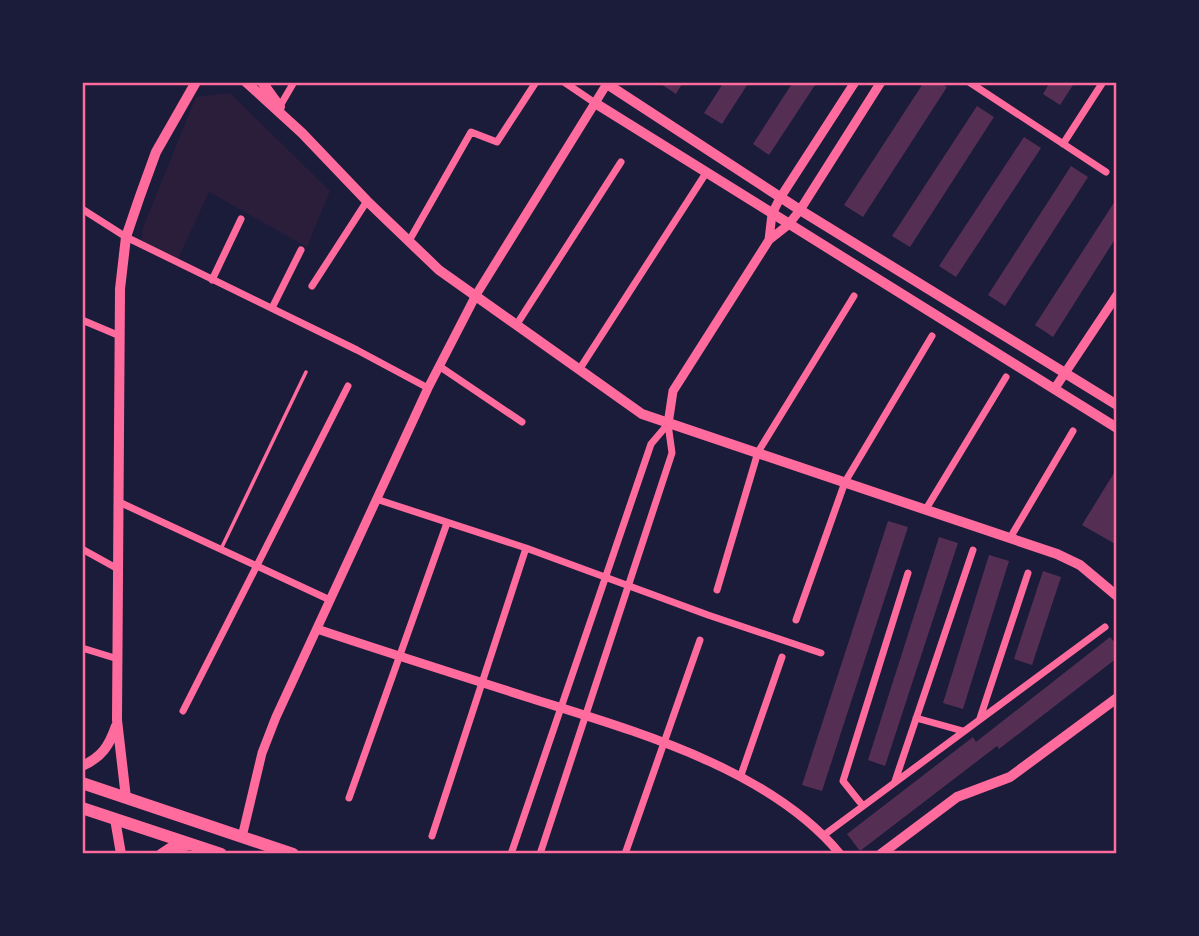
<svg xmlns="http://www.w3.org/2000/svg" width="1199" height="936" font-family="Montserrat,sans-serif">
<rect width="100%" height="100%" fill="#1b1b3a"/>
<!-- green -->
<path fill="#2a1e3b" d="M230,93L330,191L307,247L209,192L178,259L141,244L143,227L196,97Z"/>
<!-- building -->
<path fill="#542f53" d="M658,82H683L676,94Z
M724,82H749L722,124L704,113Z
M793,82H817L769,155L753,144Z
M924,82H940L947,87L863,217L844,205Z
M1050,82H1075L1060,105L1043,94Z
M977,106L994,117L910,247L892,236Z
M1024,137L1041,148L956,277L939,266Z
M1071,166L1088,177L1005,306L988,295Z
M1117,198V236L1053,337L1035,325Z
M1117,468V545L1082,525Z
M888,521L908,527L822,791L802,785Z
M939,537L958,543L885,766L868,760Z
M989,555L1009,561L963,709L943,703Z
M1043,571L1061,577L1032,665L1014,659Z
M1110,637L1117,645V658L999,749L997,746L860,851L847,834L973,737L976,742Z"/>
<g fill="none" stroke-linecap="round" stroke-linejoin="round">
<!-- service -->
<path stroke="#ff6b9d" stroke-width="3.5" d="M221,549L306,372"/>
<!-- minor -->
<path stroke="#ff6b9d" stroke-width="7" d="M564,82L595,103
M969,82L1106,172
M280,106L294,82
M1063,144L1103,82
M82,209L126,237L357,350L428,388
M409,241L471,132L497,142L536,82
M212,280L241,219
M312,286L367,201
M272,308L301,250
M82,320L120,336
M517,324L621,162
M439,366L522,422
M579,370L706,173
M376,499L526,548L708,615L821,653
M119,502L330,600
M926,509L1006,377
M1010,538L1073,431
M82,549L118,569
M717,590L758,452L854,296
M796,620L845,482L932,336
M82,648L118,659
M183,711L348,386
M916,718L963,731
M980,718L1028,573
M741,775L782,657
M895,781L973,550
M349,798L447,523
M863,806L843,781L908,573
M824,835L1105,627
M432,836L526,548
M511,854L651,444L668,424
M540,854L672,453L668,424
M625,854L700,640"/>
<!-- tertiary -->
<path stroke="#ff6b9d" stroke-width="9" d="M769,240L772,214L780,198L855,82
M1055,388L1117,295
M668,424L673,391L769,240L788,225L800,210L881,82
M317,629C388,653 459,675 530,698C634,731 769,768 840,854
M242,837L262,753L276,717L428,388L476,295L608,82"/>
<!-- secondary -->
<path stroke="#ff6b9d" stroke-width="10" d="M246,82L302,133L367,201L439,270L642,414L1057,554L1080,565L1117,596
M262,82L280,107
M607,84L800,210L1117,405
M595,103L1117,428
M82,766C102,757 109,746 116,726
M126,798L117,720L120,289L126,237L140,196L156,152L196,82
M115,819L121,854
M161,854L170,848L192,845
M881,854L957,797L1010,777L1117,698"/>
<!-- trunk -->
<path stroke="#ff6b9d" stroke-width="12" d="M82,783L293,854
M82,808L221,854"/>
</g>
<!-- border -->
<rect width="1199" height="936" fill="none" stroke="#1b1b3a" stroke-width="168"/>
<rect x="84" y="84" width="1031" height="768" fill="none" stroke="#ff6b9d" stroke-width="2.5"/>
</svg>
